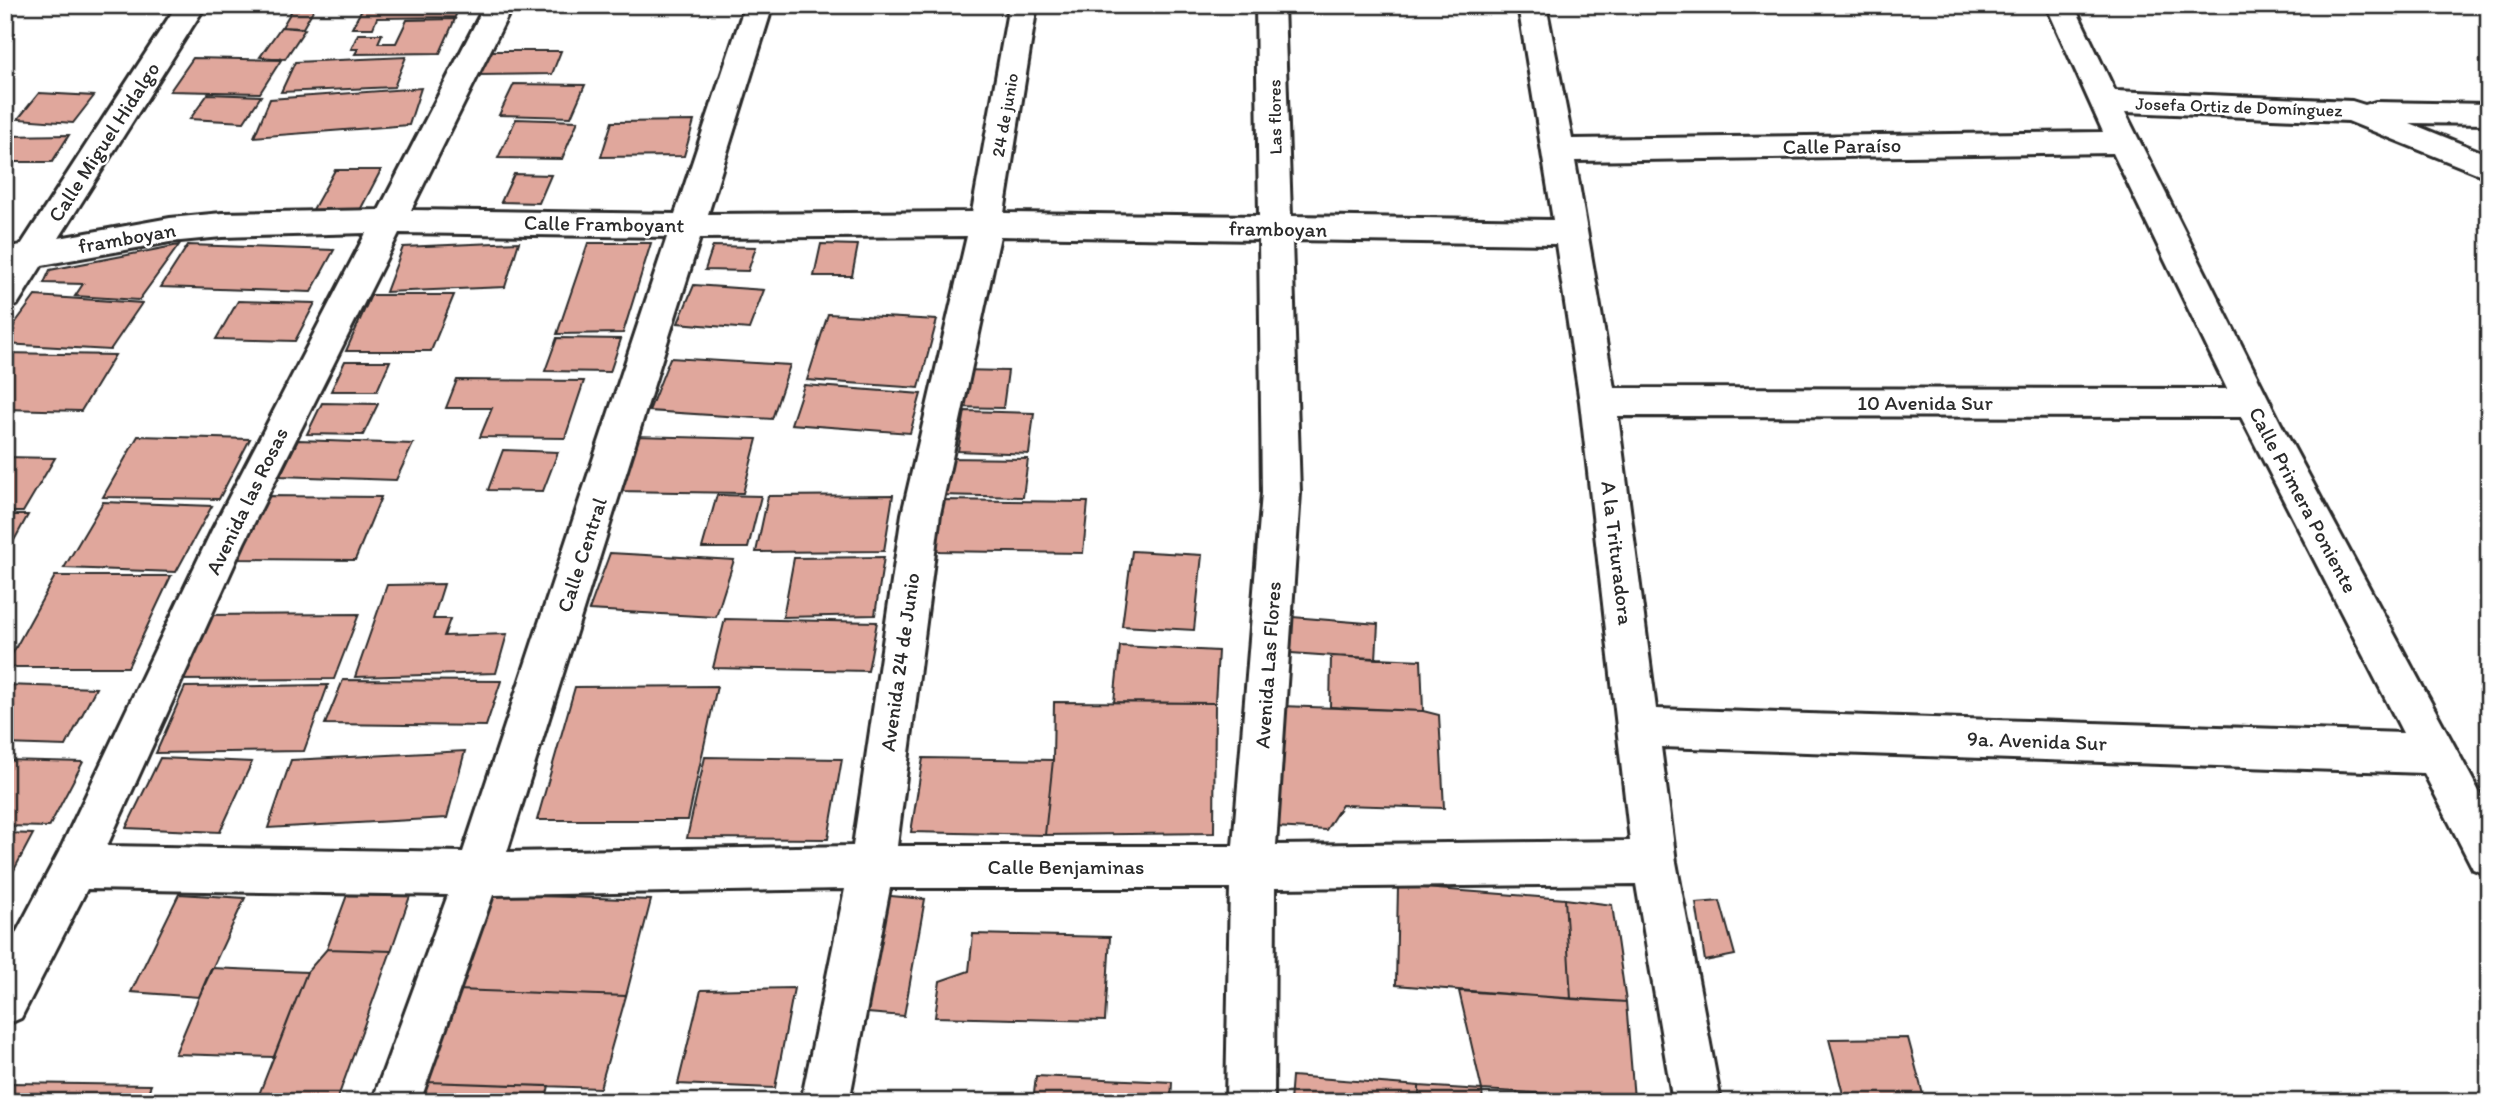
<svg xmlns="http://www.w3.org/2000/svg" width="2494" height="1107" font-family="Itim,sans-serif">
<rect width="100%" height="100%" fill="#fff"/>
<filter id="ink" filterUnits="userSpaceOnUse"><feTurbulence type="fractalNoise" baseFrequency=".0143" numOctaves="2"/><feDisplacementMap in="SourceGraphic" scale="14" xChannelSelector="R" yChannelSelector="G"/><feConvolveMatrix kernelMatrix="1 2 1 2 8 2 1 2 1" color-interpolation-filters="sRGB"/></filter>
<g filter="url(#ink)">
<!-- building -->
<path fill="#e0a79c" stroke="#2b2b2b" stroke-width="2" d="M295,5H316L303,28L282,27Z
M364,5H460L455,17L377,18L373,28H352Z
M455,19L440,53L355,54L358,49H351L358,34H382L378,43H396L407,20Z
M281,27L305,29L285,59L260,57Z
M489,51H561L552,74L479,75Z
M406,57L394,87L281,92L295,62Z
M193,58L281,60L260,93L170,91Z
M514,84L585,85L571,117L499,115Z
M421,88L409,125L254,137L270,99Z
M39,93L94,96L73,123L18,119Z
M208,94L261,96L244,122L190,119Z
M516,119L578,121L562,159L498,158Z
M694,121L684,156L601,157L612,122Z
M69,135L52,162H5V136Z
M335,170H381L358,214L311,213Z
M514,174L551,175L539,203L501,202Z
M519,242L505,287L386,292L403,247Z
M588,243H651L623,333L557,334Z
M821,244L858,245L852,276H814Z
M179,245L139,300L75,296L83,284L44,283L50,270Z
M188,245L334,250L311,292L161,287Z
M713,246L756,247L748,271L705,270Z
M694,285L764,290L749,329L678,323Z
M371,295H454L431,351H346Z
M35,296L142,303L110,350L5,344V337Z
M238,301L315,303L295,341L216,339Z
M828,314L937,320L919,388L807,380Z
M557,338L621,339L610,372L545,371Z
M5,353L115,355L81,411L5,409Z
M670,358L790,365L772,419L649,411Z
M345,361H390L377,391H331Z
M958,370L1008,371L1003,408L952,407Z
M457,380L584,381L565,438L480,437L492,408H446Z
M804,385L921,394L910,433L791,424Z
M322,403L378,404L363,435L307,434Z
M965,411L1034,413L1029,454L958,451Z
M138,436L250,439L219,499L103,497Z
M634,436L757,439L743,493L616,491Z
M298,440L413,444L396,480L280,476Z
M503,450L558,452L543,491L488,490Z
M5,457L55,458L23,512H5Z
M946,458L1028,459L1023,497L940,495Z
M717,495L761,496L748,548H702Z
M893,495L884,551L756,552L768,496Z
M265,496L381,497L355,560L235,559Z
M942,500L1088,502L1083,553L934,551Z
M103,502L212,506L176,572L64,568Z
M5,515H28L6,555H5Z
M1132,551L1202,555L1194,630L1122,626Z
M610,553L734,560L716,617L589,610Z
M884,557L875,615L783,617L794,558Z
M55,576H171L128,667H5Z
M444,584L433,619H450L444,636L507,634L496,673L355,677L387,585Z
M359,614L334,679L174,680L204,615Z
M1280,616L1378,624L1376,659L1277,652Z
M725,619L877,622L868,671L713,668Z
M1120,646L1218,651L1215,703L1114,702Z
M1331,656L1421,660L1423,711L1330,707Z
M343,680L501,681L486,726L325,724Z
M5,685L96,688L66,746L5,744Z
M328,685L304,751L156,753L185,687Z
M717,686L688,820H537L575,687Z
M1054,702L1215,703L1214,833L1045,835L1053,760Z
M1281,706L1423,711L1439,715L1444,808L1342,805L1326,830L1275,827Z
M465,751L447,818L268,828L291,760Z
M705,757L842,759L828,839L687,838Z
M160,758L252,762L220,832L126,828Z
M923,758L1053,760L1045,835L911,832Z
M5,760L83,762L49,827L5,826Z
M5,833L33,834L5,887Z
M1398,886L1565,899L1571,999L1396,985Z
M179,894L245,898L199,997L131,992Z
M489,894L651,900L626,996L457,990Z
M347,895L410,896L391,951L327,949Z
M879,895L925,899L904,1016L855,1012Z
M1565,899L1612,905L1626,1002L1571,999Z
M1720,901L1735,955L1705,961L1696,903Z
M973,934L1110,937L1105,1021L935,1017L940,981L969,971Z
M327,949L391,951L337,1100L258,1097L307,972Z
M211,968L307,972L274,1057L175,1054Z
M794,988L775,1088L678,1084L701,990Z
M457,990L626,996L600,1088L428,1082Z
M1459,991L1626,1002L1634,1099L1482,1090Z
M1908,1038L1925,1102H1845L1829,1039Z
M1036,1076L1172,1082L1171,1102H1033Z
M1292,1076L1419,1086V1102H1290Z
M428,1082L549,1086L545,1102H421Z
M11,1083L151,1085L144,1102H5Z
M1419,1086L1482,1090L1483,1102H1419Z"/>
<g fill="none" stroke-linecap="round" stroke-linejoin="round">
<defs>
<path id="minor" d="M177,5H206L59,238L170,218L222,213L379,210L485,5H513L411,210L675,214L745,5H773L708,214L972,212L1009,5H1037L1004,213L1259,216L1256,5H1284L1291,216L1553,220L1518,5H1546L1572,139L2103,132L2046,5H2074L2115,91L2352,101L2365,105L2375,102L2489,104V124L2410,123L2489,155V178L2348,121L2125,112L2281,424L2489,810V875L2473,869L2424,773L1661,747L1676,862L1721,1102H1673L1636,884L1275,888L1274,1102H1226L1230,888H890L849,1102H801L845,889L493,895L420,1102H372L448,895L87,889L21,1018L5,1025V954L59,852L212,530L366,233L222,237L170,242L42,265L17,305L5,309V248L21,245ZM2113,153L2227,389L1614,388L1575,161ZM399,233L667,237L463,852L107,846L244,543ZM967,236L902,514L853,846L507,852L700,238ZM1000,236L1259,240L1262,493L1233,846H897L940,514ZM1292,240L1556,244L1580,402L1630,841L1276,845L1300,493ZM1618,416L2241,417L2403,733L1656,709Z"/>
</defs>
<!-- minor casing -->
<use href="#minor" stroke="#2b2b2b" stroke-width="6"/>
<!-- minor -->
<use href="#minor" fill="#fff" fill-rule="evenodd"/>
</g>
</g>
<g text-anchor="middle" stroke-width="5" stroke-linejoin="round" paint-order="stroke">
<!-- far-street labels -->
<g font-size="18" fill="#2b2b2b" stroke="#fff">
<text transform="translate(2239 107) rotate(2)" y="6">Josefa Ortiz de Domínguez</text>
<text transform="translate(1005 115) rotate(-80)" y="6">24 de junio</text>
<text transform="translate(1275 117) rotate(-91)" y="6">Las flores</text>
</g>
<!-- street labels -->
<g font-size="21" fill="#2b2b2b" stroke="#fff">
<text transform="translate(104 142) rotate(-57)" y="7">Calle Miguel Hidalgo</text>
<text transform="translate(1842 146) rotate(-1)" y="7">Calle Paraíso</text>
<text transform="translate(604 224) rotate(1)" y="7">Calle Framboyant</text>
<text transform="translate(1278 229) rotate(1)" y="7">framboyan</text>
<text transform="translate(127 238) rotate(-10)" y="7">framboyan</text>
<text x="1925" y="410">10 Avenida Sur</text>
<text transform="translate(2303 500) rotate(62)" y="7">Calle Primera Poniente</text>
<text transform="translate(247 501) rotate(-64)" y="7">Avenida las Rosas</text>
<text transform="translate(1617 553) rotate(83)" y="7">A la Trituradora</text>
<text transform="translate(582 555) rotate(-72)" y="7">Calle Central</text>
<text transform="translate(900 662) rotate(-82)" y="7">Avenida 24 de Junio</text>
<text transform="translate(1268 665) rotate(-86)" y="7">Avenida Las Flores</text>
<text transform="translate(2037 741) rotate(2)" y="7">9a. Avenida Sur</text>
<text x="1066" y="874">Calle Benjaminas</text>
</g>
</g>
<!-- margin -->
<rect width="2494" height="1107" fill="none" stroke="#fff" stroke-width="28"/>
<rect x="14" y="14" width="2466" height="1079" fill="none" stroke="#2b2b2b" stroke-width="2.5" filter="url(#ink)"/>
</svg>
